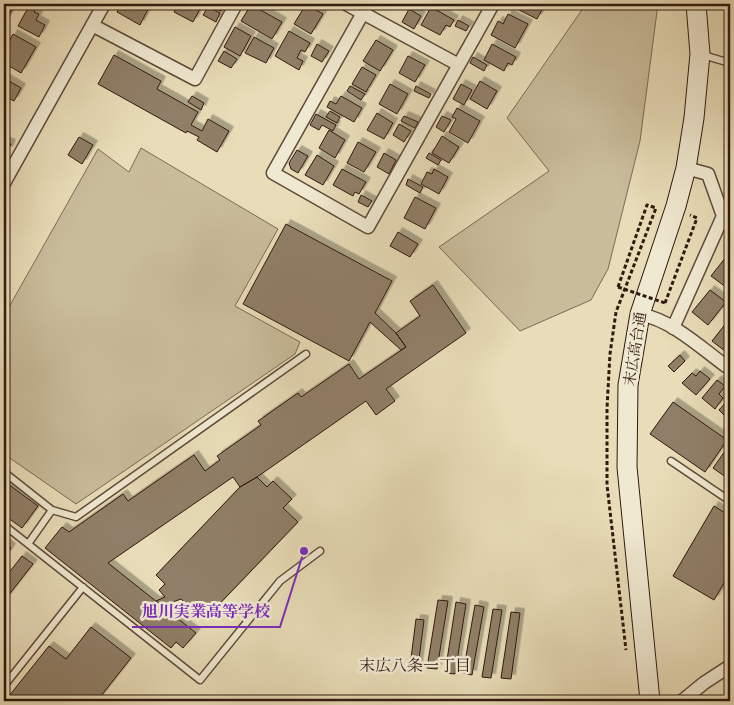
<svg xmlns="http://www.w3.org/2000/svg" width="734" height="705" font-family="Alegreya,'Noto Serif JP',serif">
<defs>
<filter id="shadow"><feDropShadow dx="4.5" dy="-4.5" stdDeviation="0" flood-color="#0004"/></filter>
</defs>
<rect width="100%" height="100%" fill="#e8ddb8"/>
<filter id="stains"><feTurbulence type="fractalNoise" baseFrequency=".004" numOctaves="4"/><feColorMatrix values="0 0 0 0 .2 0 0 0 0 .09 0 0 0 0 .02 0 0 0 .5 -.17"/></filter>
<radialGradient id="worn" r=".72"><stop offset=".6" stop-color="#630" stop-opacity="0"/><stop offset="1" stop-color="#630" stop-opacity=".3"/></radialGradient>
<!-- green -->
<path fill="#c9bc9b" stroke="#7c6a55" d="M586,4H658L640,141L608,269L591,300L520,331L439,247L549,171L507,118Z
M141,148L278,229L235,306L300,342L295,354L76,504L4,454V316L98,149L129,172Z
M373,696L404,701H328L354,697Z"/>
<!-- building -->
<path fill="#907f67" stroke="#30190f" filter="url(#shadow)" d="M4,4L13,8L4,24Z
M30,4H38L34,12L39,14L36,20L45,25L39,37L18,26Z
M121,4H143L149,7L140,25L117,12Z
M178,4H195L201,7L193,22L174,12Z
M211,4H222L225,5L221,11L210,6Z
M306,4L323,14L311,34L294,24Z
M407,4H420L417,9Z
M440,4H456L452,10Z
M515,4H545L537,19L513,7Z
M208,7L220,13L216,22L203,15Z
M255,7L282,22L272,39L241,21L249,8L253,10Z
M431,7L454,20L450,27L446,25L440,35L421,25Z
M409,9L421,16L414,29L402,22Z
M508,14L528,24L515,48L491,35L498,21L503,24Z
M458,20L469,26L466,31L455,26Z
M235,27L251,36L240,56L224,47Z
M289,31L310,43L305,52L301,50L297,58L303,61L299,70L275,56Z
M13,34L36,47L21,73L4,63V51Z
M254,37L274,48L266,63L245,53Z
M376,40L393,50L380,71L363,61Z
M317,44L329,51L322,62L311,56Z
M492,44L516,57L512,65L508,63L504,71L484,60Z
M224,51L237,59L231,68L218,61Z
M114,55L161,81L157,89L198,112L191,125L202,131L208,119L229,131L217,152L197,140L199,137L187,131L186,133L98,84Z
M408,56L425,65L415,82L399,73Z
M473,57L487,65L484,71L470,63Z
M362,67L376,75L366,92L352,84Z
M4,78L21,88L14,101L4,96Z
M480,81L497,91L487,109L470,99Z
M390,84L408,94L397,114L379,104Z
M461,84L472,90L464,105L453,99Z
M350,86L365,94L361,100L347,91Z
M416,86L431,94L429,98L414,91Z
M192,96L204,103L201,110L188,102Z
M341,96L362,108L354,122L327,107L330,101L336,104Z
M457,108L480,121L468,143L449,132L456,119L452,117Z
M330,111L340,117L337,123L326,117Z
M377,113L393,123L384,139L367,130Z
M316,114L336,125L333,131L322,125L319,130L310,125Z
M404,116L418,122L415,128L401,121Z
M442,116L451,120L444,132L436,127Z
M399,124L411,131L404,142L393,135Z
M329,130L345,140L335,158L319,148Z
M442,136L459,147L449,163L432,153Z
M79,137L93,145L82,164L68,155Z
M4,141L11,144L8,151L4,149Z
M358,142L376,152L364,172L347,163Z
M297,150L308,156L298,173L291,169L289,163Z
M384,153L396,160L389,174L377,167Z
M429,153L441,160L438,165L426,158Z
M317,155L334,166L323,185L305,175Z
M342,169L366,182L359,194L355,192L353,196L333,185Z
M434,169L448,177L439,194L421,184L427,172L432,174Z
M408,179L423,187L420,193L406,185Z
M361,195L372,201L368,207L358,202Z
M415,197L436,208L425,229L404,218Z
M286,224L392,281L375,313L396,333L406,347L401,350L370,322L349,361L243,304Z
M398,232L418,244L410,257L390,246Z
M726,257L730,261V290L711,276Z
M433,285L466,333L386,389L395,401L376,415L366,401L257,477L240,487L233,477L108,563L196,633L183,648L176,642L171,648L45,548L62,527L69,532L123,494L128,501L194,455L205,471L220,460L217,456L261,425L258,421L298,393L301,397L349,364L359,379L406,347L396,333L420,316L410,301Z
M710,290L726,302L708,325L692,312Z
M727,322L730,325V355L712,341Z
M680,355L685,361L674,372L668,366Z
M700,371L710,379L696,395L682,383L692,373L696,376Z
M717,380L725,386L719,394L723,398L715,409L702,398Z
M673,402L727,440L705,472L650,434Z
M726,402L730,404V421L719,410Z
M730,444V480L713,468Z
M257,477L267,487L273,481L292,499L283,508L298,522L204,620L181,599L162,606L156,601L165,597L159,590L165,584L156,575L240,487Z
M8,484L38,506L22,528L4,515V489Z
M714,506L730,516V573L714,600L673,576Z
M4,542L11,548L4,558Z
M22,556L33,564L4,601V579Z
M438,600L448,601L437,669L427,668Z
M456,602L466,604L455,674L445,673Z
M475,605L484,607L472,675L463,673Z
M493,609L502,610L491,678L482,677Z
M511,612L520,613L511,679L501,678Z
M416,619L424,620L418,667L410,666Z
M91,627L131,658L97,701H5L49,646L66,659Z"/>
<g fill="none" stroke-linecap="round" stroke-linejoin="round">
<defs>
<path id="lane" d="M703,55L730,63
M730,147V168
M671,461L730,501
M4,472L52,510
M4,525L200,680L280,581L320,551
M28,544L52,510L76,517L306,354
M4,686L83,587"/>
<path id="street" d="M346,4L459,65
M368,4L273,173L368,227L493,4
M92,25L195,79L236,4
M686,168L708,174L723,216L730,228
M4,183L104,4
M640,314C674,321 702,349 730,369
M673,328L723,216
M682,701L704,683L730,666"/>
<path id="secondary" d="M650,701L627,467L628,385L640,314L676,206L686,168L694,118L700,54L696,4"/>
</defs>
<!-- lane casing -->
<use href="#lane" stroke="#5e4a39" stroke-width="9"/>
<!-- street casing -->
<use href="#street" stroke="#5e4a39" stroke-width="15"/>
<!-- secondary casing -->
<use href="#secondary" stroke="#30190f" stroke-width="21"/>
<!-- path -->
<path stroke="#30190f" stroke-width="3" stroke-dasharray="4 2.5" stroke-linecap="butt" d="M618,287L647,205L656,208L616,312L610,354L607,408V485L626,650
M665,303L697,218L690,215"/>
<!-- lane -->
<use href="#lane" stroke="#f0e9d1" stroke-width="6"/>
<!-- street -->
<use href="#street" stroke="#f0e9d1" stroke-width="12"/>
<!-- secondary -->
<use href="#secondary" stroke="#f0e9d1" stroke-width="19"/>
<!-- path-bridge -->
<path stroke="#30190f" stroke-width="3" stroke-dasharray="4 2.5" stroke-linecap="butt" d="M618,287L665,303"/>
</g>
<g text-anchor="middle" stroke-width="5" stroke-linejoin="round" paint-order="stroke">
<!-- street labels -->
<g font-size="15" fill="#30190f" stroke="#f0e9d1">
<text transform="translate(635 349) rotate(-81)" y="5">末広高台通</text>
</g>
<!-- neighbourhood labels -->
<g font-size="16" fill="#30190f" stroke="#f0e9d1">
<text x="415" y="671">末広八条一丁目</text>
</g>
</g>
<!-- callouts -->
<path fill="none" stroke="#7b2cbf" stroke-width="2" d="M304 551L280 627H132"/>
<circle fill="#7b2cbf" stroke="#f0e9d1" stroke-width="2" cx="304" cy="551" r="5"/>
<g font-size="16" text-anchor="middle" font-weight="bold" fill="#7b2cbf" stroke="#f0e9d1" stroke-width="5" stroke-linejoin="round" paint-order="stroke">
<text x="206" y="617">旭川実業高等学校</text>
</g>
<!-- margin -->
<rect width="734" height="705" fill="none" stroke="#e8ddb8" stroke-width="20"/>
<rect x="5" y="5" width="724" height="695" fill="none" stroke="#30190f" stroke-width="2.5"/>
<rect x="10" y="10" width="714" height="685" fill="none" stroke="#30190f"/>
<rect width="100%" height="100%" filter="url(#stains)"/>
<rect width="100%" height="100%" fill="url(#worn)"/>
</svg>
